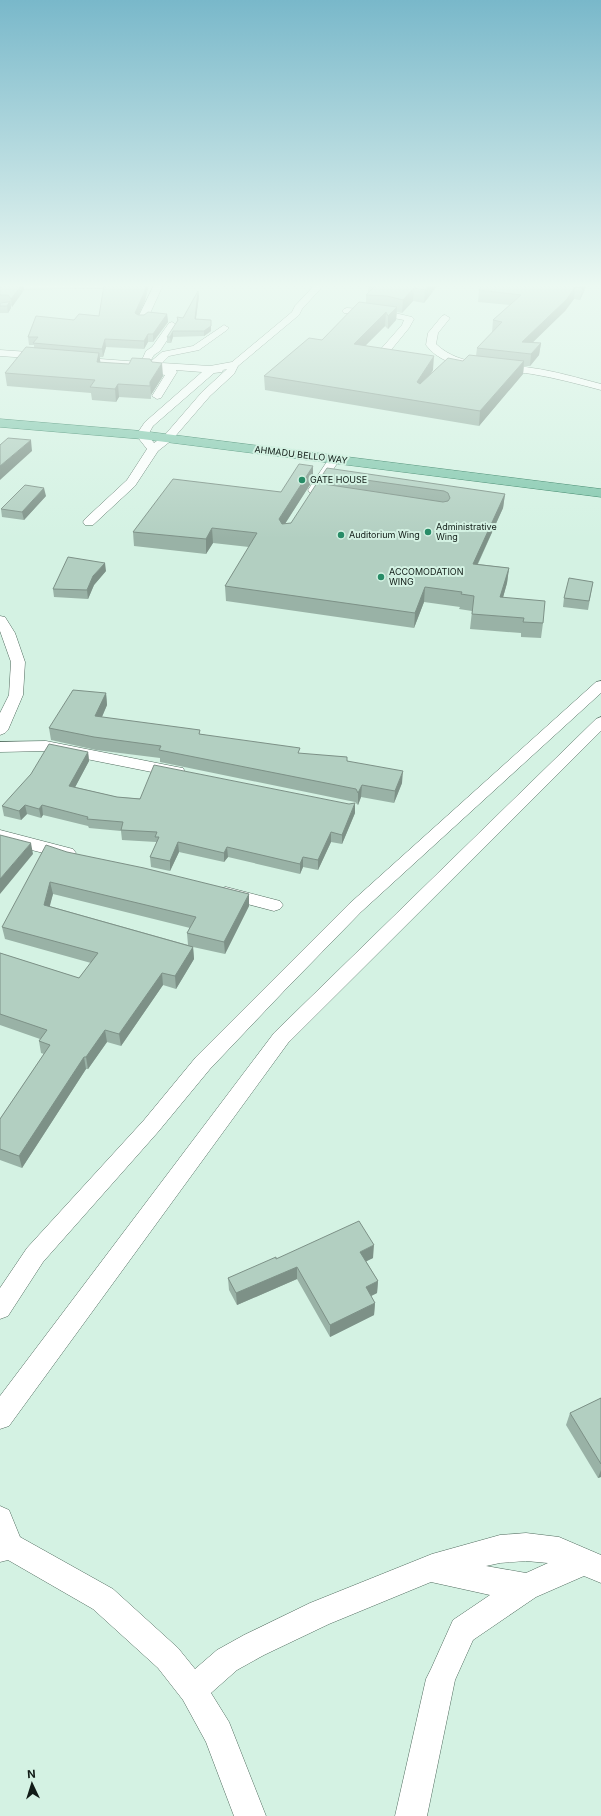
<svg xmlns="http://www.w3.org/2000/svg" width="601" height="1816" font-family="Inter,sans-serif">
<rect width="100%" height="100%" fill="#d4f2e3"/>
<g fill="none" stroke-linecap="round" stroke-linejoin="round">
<defs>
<path id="minor" d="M0,285H135L131,288L0,289Z
M154,285H163L147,320L145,322H139L137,320Z
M315,285H324L302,309L299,315L238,366L234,374L210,396L172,440L158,451L135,486L93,525H85L83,522L85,519L127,480L147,449L136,435L145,422L202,372L176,370L177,372L161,398L157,399L152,396L165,375L153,373L152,371L153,369L77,362L73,361L72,359L73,357L141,362L146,351L152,347L169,323L172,322L177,325L160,351L154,355L149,363L162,352L193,346L224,325L229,328L227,330L199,350L169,356L162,363L210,366L232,362L292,312L295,306ZM227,369L202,392L164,436L154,443L148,435L153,426L214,373L222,372L223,370Z
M347,308L386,311L412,317L414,319L409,328L391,350L405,360L406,362L405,364H397L380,350L402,325L404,320L378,315L344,313L342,311L344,309Z
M445,315L450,318L438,333L436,344C461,368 500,363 532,368C555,371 578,378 601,384V390C578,384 556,378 532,374C500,369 447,374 426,345L428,333L442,316Z
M0,350L43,353L48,356L43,359L0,356Z
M334,456L340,459L321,488L333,492L335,495L333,498L329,499L310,493L308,490L330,457Z
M0,616L5,617L15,633L25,662L23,695L8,730L5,733L0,735V713L9,695L11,662L0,631Z
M601,681V693L361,912L284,991L210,1069L158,1132L43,1262L8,1316L0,1319V1288L27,1248L144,1120L196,1057L349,904L596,682Z
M601,717V731L288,1043L9,1426L0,1429V1396L274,1033L596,719Z
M46,741L177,767L183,768L185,772L183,776L177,777L46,751L0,752V742Z
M0,830L73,849L76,853L73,857L67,859L0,842Z
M226,887L280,901L283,905L280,909L274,911L220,897L217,893L220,889Z
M0,1506L9,1510L20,1537L113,1589L178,1648L195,1669L217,1650L244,1635L310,1603L432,1554L500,1535L526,1533L559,1537L601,1555V1583L584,1576L536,1597L473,1640L455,1680L427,1816H395L426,1679L431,1669L453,1620L490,1595L431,1582L329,1624L264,1655L237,1670L211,1693L229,1722L266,1816H234L206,1742L183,1700L158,1668L93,1609L8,1560L0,1562ZM526,1561L548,1563L526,1573L486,1566L500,1563Z"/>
<path id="major" d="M0,419L142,431L601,489V497L142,439L0,427Z"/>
</defs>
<!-- minor casing -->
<use href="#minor" stroke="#516c5f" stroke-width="1"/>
<!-- major casing -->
<use href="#major" stroke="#247355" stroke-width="1"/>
<!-- minor -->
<use href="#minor" fill="#fff" fill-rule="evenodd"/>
<!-- major -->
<use href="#major" fill="#82c7ad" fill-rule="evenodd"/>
</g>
<!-- wall -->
<path fill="#99b2a6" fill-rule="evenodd" d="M0,285L24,290L12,307L11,305V308L8,313H0V303L7,302H0Z
M367,285H438L424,303L413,301L402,313L397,312L396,320L388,329L385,326L365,346L433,370L431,374L463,361L476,356L477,348L492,333L493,320L510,305L478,302L479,290L482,285H587L580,300L574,299L565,311L532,342L541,343L539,355L530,366H524L523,374L479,426L265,390L264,376L322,340L366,303V295L368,293V286H367Z
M198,291L199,296L196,319L211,325V331L204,336L173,337L171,343H167V337L177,322V317L183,318Z
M145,301L138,315L167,314L168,322L153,342H148L144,349L106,347L103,357H100V362L163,376L151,395V399L119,397L116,402L92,400L91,393L7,386L5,373L34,348V345H29L28,337L74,320L99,316Z
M313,466V480L285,524L291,523L323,484V474L505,494L503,508L478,564L509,568L507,583L503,597L543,623L541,638L521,637V633L470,629L472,611L459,609L460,607L424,602L414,628L226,601L225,586L249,547L213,543L206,554L134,546L133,532L281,492Z
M46,496L24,520L2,517L1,509Z
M106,571L94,585L88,599L54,597L53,589Z
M593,582L588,610L563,607L564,598Z
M106,693L107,705L102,717L201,734L300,754L347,757V761L402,783L394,803L361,797L358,805L355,802L160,762V758L96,750L51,740L49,728Z
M88,752L89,761L75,787L117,797L355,813L342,844L331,842L318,870L303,867L300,874L228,857L224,862L179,852L170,871L151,867L150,857L156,844V842L122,840L121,831L89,828L88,826L43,815L41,818L27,814L21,820L4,816L2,806Z
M67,852L249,894V906L225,954L193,947L194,959L176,989L163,985L121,1046L107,1042L88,1069H86L22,1168L0,1160V1119L44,1054L41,1053L39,1041L40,1039L0,1025V953L79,978L91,963L5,939L2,927ZM53,894L190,928L187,933L188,945L49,906Z
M373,1258L366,1261L378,1281L377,1293L371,1296L375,1303L374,1315L330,1337L297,1279L237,1305L229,1290L228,1278L276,1259Z
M601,1398V1477L598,1478L566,1425L570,1413Z"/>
<!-- shaded-wall -->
<path fill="#7d9187" d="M22,285H24V290L12,307L11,299Z
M146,285H149L145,301L136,321L135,313Z
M429,285H438L424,303L425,290Z
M583,285H587L580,300L582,288Z
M575,287L574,299L565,311L522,353V342Z
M414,288L413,301L402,313L403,300Z
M198,291L199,296L195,324V319Z
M10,301L11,308L8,313L7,306Z
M397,307L396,320L388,329V316Z
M386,312L385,326L353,358L354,344Z
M167,314L168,322L153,342V334Z
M211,320V331L204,336V331Z
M173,331V337L171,343L170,337Z
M148,334V342L144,349V341Z
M105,339L106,347L103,357L102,349Z
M541,343L539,355L530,366L531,354Z
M99,353L101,366L97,362Z
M434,356L433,370L416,396L417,382Z
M524,361L523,374L479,426L480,411Z
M162,363L163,376L151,395L150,382Z
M118,384L119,397L116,402L115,389Z
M31,440L32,451L0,480V466Z
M313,466V480L279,533V519Z
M44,488L46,496L24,520L22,512Z
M505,494L503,508L471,578L473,564Z
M212,528L213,543L206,554V539Z
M105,563L106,571L94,585L88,599L87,590L93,576Z
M509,568L507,583L499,612L500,597Z
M425,587L424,602L414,628L415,613Z
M106,693L107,705L97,728L95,716Z
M88,752L89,761L71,795L69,786Z
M403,771L402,783L394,803L395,791Z
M362,785L361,797L358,805V793Z
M355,803V813L342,844V835Z
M25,805L27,814L21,820L19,811Z
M42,805L43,815L41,818L39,809Z
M331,832V842L318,870V860Z
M178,842L179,852L170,871V861Z
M31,843L33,854L0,894V879Z
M227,847L228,857L224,862V853Z
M303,857V867L300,874V864Z
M50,882L53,894L47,917L44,905Z
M249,894V906L225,954L224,942Z
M193,947L194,959L176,989L175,976Z
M162,973L163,985L121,1046L119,1034Z
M105,1030L107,1042L88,1069L86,1057Z
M84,1057L86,1069L22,1168L19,1156Z
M374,1245L373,1258L359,1265L360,1252Z
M297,1267V1279L237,1305L236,1293Z
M378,1281L377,1293L365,1299L366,1287Z
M375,1303L374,1315L330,1337V1325Z
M601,1470V1477L598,1478Z"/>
<!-- building -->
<path fill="#b2cfc1" stroke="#7d9187" d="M0,285H22L11,299L8,295H0Z
M104,285H146L144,293L135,313L138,315H144L148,312L167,314L153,334H148L144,341L105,339L102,349L33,343L38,337H28L36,316L74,320L79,314L99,316Z
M376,285H429L425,290L414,288L403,300L387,296L366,295Z
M482,285H583L582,288L575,287L567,299L522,342L541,343L531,354L477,348L502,322L493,320L521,295L479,290Z
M198,291L195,319L211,320V326L204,331H173L170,337H167L178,320L177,317L183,318Z
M10,301L7,306H0V303L8,302Z
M359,302L397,307L388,316L386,312L354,344L434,356L417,382L420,384L448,358L463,361L469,355L524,361L480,411L264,376L309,338L322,340Z
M26,347L99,353L97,362L129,364L132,358L150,359L152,362L162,363L150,382V386L118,384L115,389L90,387L95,380L5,373Z
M8,438L31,440L0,466V445Z
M299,464L313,466L279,519L282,524L291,523L317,483L443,502L448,501L450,498L448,493L444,491L323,474L327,468L505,494L473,564L509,568L500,597L545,601L543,623L523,622L524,618L472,614L474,596L461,594L462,592L425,587L415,613L225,586L257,533L212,528L206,539L133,532L173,479L281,492Z
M25,485L44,488L22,512L1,509Z
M68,557L105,563L93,576L87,590L53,589Z
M569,578L593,582L589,601L564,598Z
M73,690L106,693L95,716L200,730L199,734L300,748L298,753L347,757V761L403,771L395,791L362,785L358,793L356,789L159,750L161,746L94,737L49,728Z
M49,744L88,752L69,786L117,797L140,799L154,765L349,804L355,803L342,835L331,832L318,860L303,857L300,864L227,847L224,853L178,842L170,861L150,857L159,837H155L157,832L121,830L123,822L87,819L88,817L42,805L39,809L25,805L19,811L2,806L31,774Z
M0,835L31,843L0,879Z
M46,845L67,852L144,868L249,894L224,942L187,933L196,917L50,882L44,905L193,947L175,976L162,973L119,1034L105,1030L86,1057H84L19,1156L0,1149V1119L50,1045L39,1041L47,1030L0,1014V953L79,978L98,953L2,927Z
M359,1221L374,1245L360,1252L378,1281L366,1287L375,1303L330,1325L297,1267L236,1293L228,1278L276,1257V1259Z
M601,1398V1464L570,1413Z"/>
<!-- sky -->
<linearGradient id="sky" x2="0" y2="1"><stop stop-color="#79b8ca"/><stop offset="0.53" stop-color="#ecf9f2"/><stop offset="1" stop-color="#ecf9f2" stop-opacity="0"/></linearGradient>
<rect width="601" height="539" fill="url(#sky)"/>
<!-- markers -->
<g fill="#288c67" stroke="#d4f2e3" stroke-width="1.5">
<circle cx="302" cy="480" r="4"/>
<circle cx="428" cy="532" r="4"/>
<circle cx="341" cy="535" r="4"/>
<circle cx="381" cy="577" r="4"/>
</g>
<g text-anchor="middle" stroke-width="4" stroke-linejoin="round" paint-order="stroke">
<!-- far-street labels -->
<g font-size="9" fill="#111c17" stroke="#d4f2e3">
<text transform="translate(301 455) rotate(7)" y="3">AHMADU BELLO WAY</text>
</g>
<!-- far-poi labels -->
<g font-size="9" fill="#111c17" stroke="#d4f2e3" text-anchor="start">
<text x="310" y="483">GATE HOUSE</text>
<text x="436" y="530">Administrative<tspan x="436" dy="10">Wing</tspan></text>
<text x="349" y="538">Auditorium Wing</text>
<text x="389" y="575">ACCOMODATION<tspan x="389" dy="10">WING</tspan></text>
</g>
</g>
<!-- north arrow -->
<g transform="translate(32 1784) rotate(356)" stroke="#d4f2e3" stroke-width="3" paint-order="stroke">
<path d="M0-3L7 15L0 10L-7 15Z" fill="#111c17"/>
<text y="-6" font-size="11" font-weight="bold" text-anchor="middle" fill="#111c17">N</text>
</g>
</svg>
